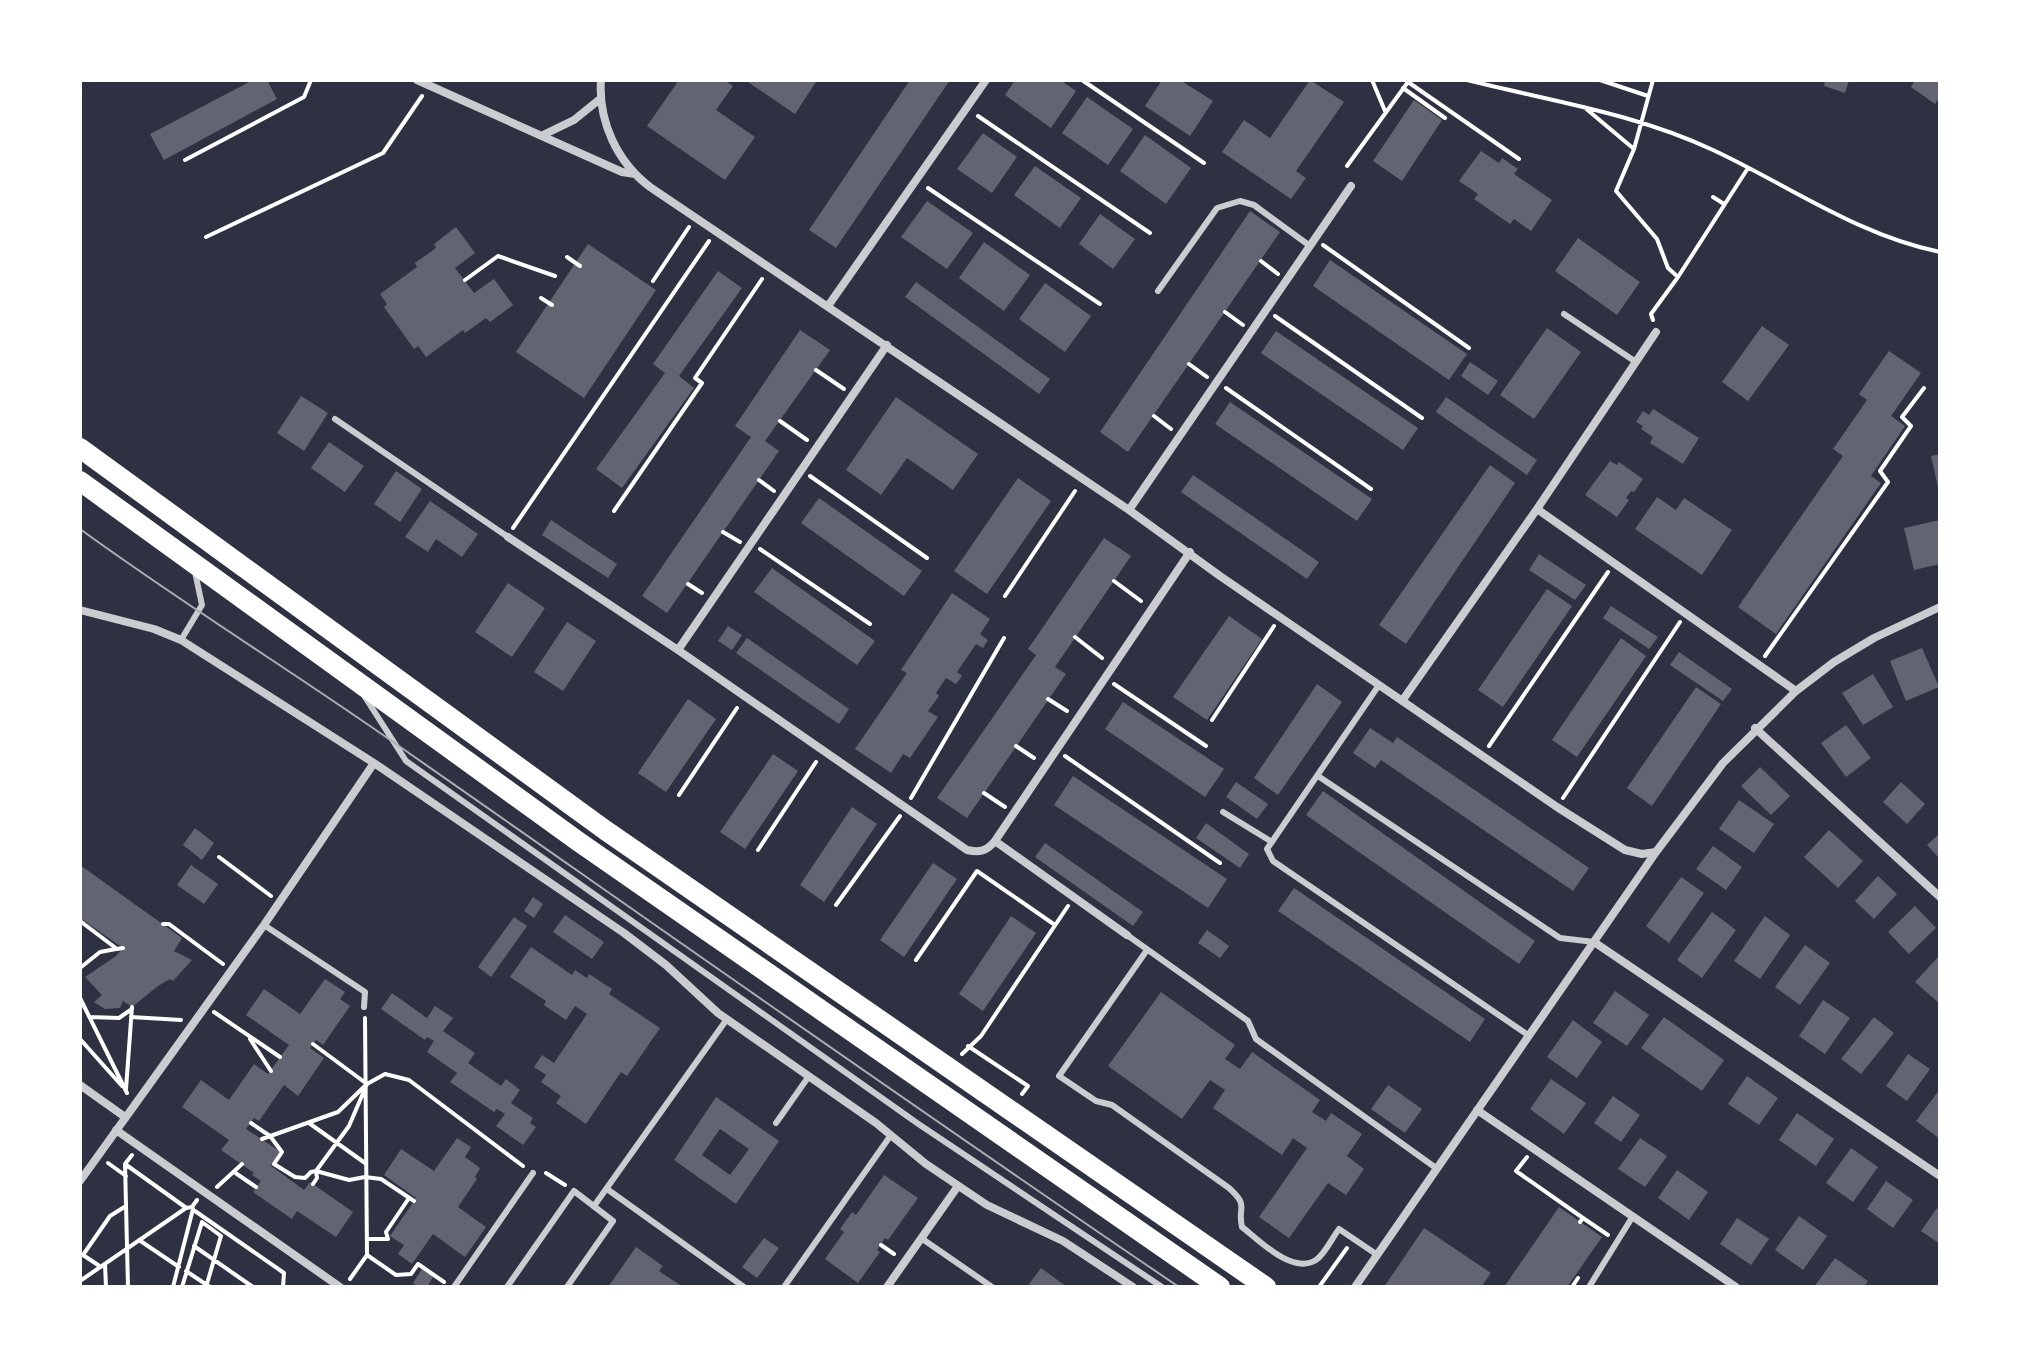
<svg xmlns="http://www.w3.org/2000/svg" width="2020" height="1367" font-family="'Zilla Slab',serif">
<rect width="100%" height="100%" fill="#2d3142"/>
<!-- building -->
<path fill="#626471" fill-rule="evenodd" d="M253,80H267L277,99L164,160L150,134Z
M679,80H724L733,86L716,110L755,137L725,180L647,126Z
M745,80H813L816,82L795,114Z
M910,80H950L836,248L809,230Z
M1015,80H1060L1076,91L1051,128L1005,95Z
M1162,80H1180L1213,101L1190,136L1145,106Z
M1310,80L1344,102L1296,171L1306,178L1291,199L1222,152L1244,120L1270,138Z
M1825,80H1849L1845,93L1824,86Z
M1915,80H1940V97L1935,104L1911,87Z
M1087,97L1133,129L1108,165L1062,133Z
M1414,100L1442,120L1402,181L1373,161Z
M983,133L1017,157L992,193L957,169Z
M1145,135L1191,168L1166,204L1120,171Z
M1481,151L1499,163L1502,158L1518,169L1514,174L1552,200L1531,231L1514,219L1510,224L1474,199L1478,194L1459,181Z
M1035,166L1081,198L1060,228L1014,195Z
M927,201L973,233L947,269L901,237Z
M1250,211L1280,232L1128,452L1100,432Z
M1100,214L1135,239L1113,269L1079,244Z
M456,227L475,253L455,268L474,293L494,279L513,305L490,322L486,318L465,333L463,330L426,357L418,346L414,349L384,307L387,304L380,294L417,267L415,263L436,248L434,244Z
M1578,238L1640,282L1617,315L1555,271Z
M984,242L1030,275L1004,311L959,278Z
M588,244L656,290L584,398L516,352Z
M1330,260L1467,354L1449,380L1313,286Z
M718,271L742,288L679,376L694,388L622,488L596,469L665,373L653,364Z
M916,282L1050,379L1039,394L905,297Z
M1045,283L1091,316L1065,352L1019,319Z
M1762,326L1789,345L1748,401L1722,382Z
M1547,328L1581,352L1534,419L1500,395Z
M800,330L830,350L765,441L779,451L667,613L642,596L751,437L735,426Z
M1276,331L1418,428L1403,450L1261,353Z
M1889,351L1921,373L1891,416L1905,426L1871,476L1881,483L1776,634L1738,607L1843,456L1833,449L1867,400L1859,394Z
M1470,362L1498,381L1488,395L1461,376Z
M301,396L328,413L304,451L277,433Z
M896,397L978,454L953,490L907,458L881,495L846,470Z
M1446,397L1537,460L1527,475L1436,412Z
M1230,402L1372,499L1357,521L1215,424Z
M1653,409L1699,438L1683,464L1650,443L1653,437L1641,429L1643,426L1636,422L1643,411L1649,415Z
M329,442L364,466L345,492L311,468Z
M1940,454V492H1939L1931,456Z
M1610,461L1617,465L1619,462L1643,479L1634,492L1631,491L1626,498L1629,500L1617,517L1585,495Z
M1490,465L1515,483L1406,644L1379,625Z
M396,471L422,489L400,522L374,504Z
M1193,475L1319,562L1307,579L1181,492Z
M1018,478L1051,501L987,594L954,571Z
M1657,497L1676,510L1684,498L1732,530L1702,575L1635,529Z
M819,498L922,571L904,596L801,523Z
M430,501L478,534L462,557L436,539L428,552L405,537Z
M551,520L617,564L608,578L542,535Z
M1940,520V564L1914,570L1904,528Z
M1104,538L1131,556L1055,667L1066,674L967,818L937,798L1036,655L1028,649Z
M1539,554L1586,585L1575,600L1529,570Z
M772,568L875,641L857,665L754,592Z
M508,583L545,608L512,657L475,632Z
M1547,589L1572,606L1503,707L1478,690Z
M952,593L990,619L980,634L988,640L983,648L976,644L957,672L962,676L956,684L946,678L936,693L939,696L928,711L938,717L910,758L903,754L891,773L855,749L907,673L901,670Z
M1611,606L1658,637L1649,649L1603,618Z
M1229,616L1262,639L1207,720L1173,697Z
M567,622L596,641L563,691L534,672Z
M728,626L742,635L732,650L718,641Z
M747,638L849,709L839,724L736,653Z
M1621,638L1646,656L1577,757L1552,740Z
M1922,648L1939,687L1906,701L1890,661Z
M1679,652L1732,689L1723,701L1670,665Z
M1873,674L1893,707L1863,725L1842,693Z
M1317,684L1342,702L1278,795L1254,778Z
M1696,687L1721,704L1652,806L1627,788Z
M688,699L716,719L666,792L638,773Z
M1123,702L1224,769L1205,797L1105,729Z
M1846,725L1871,758L1846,777L1821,743Z
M1370,728L1393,743L1397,737L1589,868L1573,891L1381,760L1375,768L1353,753Z
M773,754L798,771L745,849L720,832Z
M1760,767L1790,796L1771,815L1741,786Z
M1073,776L1227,879L1208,908L1054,805Z
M1236,782L1268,804L1257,819L1226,797Z
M1901,782L1925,804L1907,824L1883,802Z
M1323,791L1535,941L1519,964L1306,815Z
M1739,800L1774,824L1754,853L1719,829Z
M852,807L877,824L824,902L800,885Z
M1206,823L1249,854L1240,868L1196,838Z
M195,828L214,843L202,860L183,845Z
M1829,830L1863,861L1838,888L1804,857Z
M1940,833V859L1927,845Z
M1045,843L1143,912L1133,926L1035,857Z
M1713,846L1742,867L1726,890L1696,869Z
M933,863L957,879L904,957L880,940Z
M80,865L182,938L174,951L192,960L173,981L170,979L158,986L132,1007L123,1001L120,1008L105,1009L94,1002L102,995L85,977L116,956L123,948L80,918Z
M191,865L218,884L204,904L177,885Z
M1878,876L1897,894L1874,919L1855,901Z
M1681,877L1704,893L1669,943L1646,926Z
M1294,888L1485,1019L1470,1042L1278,911Z
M533,897L543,904L534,918L524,911Z
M1915,906L1936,928L1909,954L1888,932Z
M1712,912L1736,930L1702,978L1677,960Z
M565,915L604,942L592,959L553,932Z
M1011,916L1036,933L983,1011L959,994Z
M1765,916L1790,935L1760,979L1734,961Z
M514,917L527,926L491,977L478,967Z
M1207,930L1229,946L1220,958L1198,943Z
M1805,945L1830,963L1800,1005L1775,987Z
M531,947L572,975L575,970L587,978L589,974L612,989L609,994L660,1028L627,1076L621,1072L586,1124L556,1103L561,1096L541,1082L546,1075L534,1067L542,1055L554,1063L587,1014L575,1006L566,1020L544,1005L546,1001L510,977Z
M1940,955V1004L1915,982Z
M325,979L345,992L340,999L350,1006L323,1045L316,1040L310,1048L324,1058L298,1096L284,1085L259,1121L254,1118L246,1129L281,1152L271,1166L304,1190L310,1182L353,1212L336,1237L297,1211L292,1219L253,1192L261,1181L252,1175L254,1173L221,1150L229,1140L182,1107L201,1080L229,1100L254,1064L268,1074L289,1045L246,1015L264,989L300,1014Z
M1615,991L1649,1015L1627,1046L1593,1023Z
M1161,992L1235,1045L1225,1059L1240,1069L1252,1052L1320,1100L1312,1112L1326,1121L1331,1113L1362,1134L1347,1156L1364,1169L1346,1195L1328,1183L1289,1238L1259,1217L1307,1148L1293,1138L1282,1155L1213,1108L1225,1090L1210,1080L1182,1119L1108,1066Z
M392,993L427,1018L435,1006L453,1018L443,1031L475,1053L468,1063L501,1086L506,1079L520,1090L511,1103L533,1118L530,1123L536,1127L523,1145L496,1126L505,1114L497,1109L494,1112L450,1082L457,1073L427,1052L434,1041L427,1037L425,1040L381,1009Z
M1823,1000L1850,1018L1825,1054L1799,1036Z
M1664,1017L1724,1060L1702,1091L1641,1048Z
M1874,1017L1894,1033L1861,1074L1841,1059Z
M1573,1020L1602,1042L1577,1078L1547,1057Z
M1908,1054L1930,1069L1907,1101L1886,1086Z
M1747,1076L1778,1098L1759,1125L1728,1104Z
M1551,1079L1586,1103L1564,1134L1530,1109Z
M1388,1085L1422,1109L1405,1133L1371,1109Z
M1940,1089V1139L1916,1121Z
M1613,1096L1640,1115L1621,1142L1594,1123Z
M716,1097L779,1141L736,1204L674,1160ZM720,1129L749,1149L730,1175L702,1155Z
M1797,1113L1834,1139L1816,1166L1779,1140Z
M457,1138L471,1147L465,1157L480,1168L475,1177L477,1179L458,1207L486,1227L465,1257L433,1234L412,1264L398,1254L404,1245L390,1236L416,1198L384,1175L401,1149L434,1171Z
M1640,1138L1667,1156L1645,1187L1618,1169Z
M1851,1148L1878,1167L1853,1202L1826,1183Z
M1677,1170L1708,1192L1689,1220L1658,1198Z
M884,1175L918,1198L888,1240L885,1238L877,1250L880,1252L858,1283L825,1259L844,1232L840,1229L852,1212L856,1215Z
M1886,1181L1913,1200L1893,1228L1867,1209Z
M1559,1207L1602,1237L1567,1287H1504Z
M1937,1208L1940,1211V1244L1921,1231Z
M1799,1216L1827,1236L1803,1270L1775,1250Z
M1737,1218L1769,1239L1751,1265L1720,1244Z
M1424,1228L1491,1273L1481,1287H1384Z
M764,1238L779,1248L757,1278L742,1267Z
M636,1247L663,1266L659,1271L683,1287H608Z
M1835,1258L1868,1281L1864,1287H1814Z
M1041,1268L1067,1287H1033L1029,1284Z
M422,1269L433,1277L427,1287H418L413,1283Z"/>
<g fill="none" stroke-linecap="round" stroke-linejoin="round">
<!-- path -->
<path stroke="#fff" stroke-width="4" d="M1082,80L1204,163
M1372,80L1385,111
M1467,80C1550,101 1634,113 1713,150C1788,185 1857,235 1940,252
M1600,80L1648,96
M1653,80L1634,149L1616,191L1657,239L1668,268L1678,277
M1408,82L1519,159
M1403,88L1445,118
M1584,107L1634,149
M978,116L1150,233
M185,160L304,97L311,80
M1347,166L1408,82
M928,188L1100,304
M1713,197L1724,204
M206,237L383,153L422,96
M1323,245L1469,348
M567,257L580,266
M1261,261L1278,274
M465,280L498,256L555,276
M653,281L689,227
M541,298L552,305
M1225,312L1243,325
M1275,316L1422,418
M1653,320L1651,314L1678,277L1748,168
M1189,364L1207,377
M816,370L844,389
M1226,388L1371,489
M1154,416L1171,429
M780,421L807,440
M810,476L927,558
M759,480L774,491
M614,511L702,383L695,378L762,279
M513,528L709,241
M723,532L740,542
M760,549L870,624
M1114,581L1141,601
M688,584L702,593
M1005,596L1075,491
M1075,637L1102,658
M1765,656L1888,482L1880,471L1911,426L1902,417L1924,388
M1114,684L1206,746
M1048,699L1067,711
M1212,720L1274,626
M1016,746L1034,758
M1489,746L1608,572
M1065,756L1220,863
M984,793L1005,807
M679,795L737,708
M911,798L1004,638
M1563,798L1680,622
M758,850L816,762
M219,857L271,896
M836,905L900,816
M80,921L117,949L123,948
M163,924H169L223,964
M916,960L977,871L1055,925
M80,968L100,952L116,949
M80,998L127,1093
M214,1012L280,1057
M90,1017L119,1018L132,1009
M131,1017L181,1020
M80,1039L122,1086
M250,1039L271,1071
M313,1044L367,1084L349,1126L316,1171L317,1178L313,1184
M968,1046L1028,1086L1022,1094
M962,1054L981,1036L1068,906
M126,1089L132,1007
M251,1123L270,1136L282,1152L274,1164L295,1177L305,1178L311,1172L316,1171L349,1180L365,1177L381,1179L414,1201
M309,1123L365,1163
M262,1139L338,1112L367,1084L385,1074L409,1080L523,1166
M1527,1157L1516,1171L1583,1218L1580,1222
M108,1163L126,1176
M125,1164L185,1207
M234,1172L256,1187
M546,1173L565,1185
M217,1187L242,1164
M195,1211L284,1273L283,1287
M1583,1218L1608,1235
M367,1239H388L386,1232L409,1198
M139,1240L179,1267
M881,1245L894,1254
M194,1246L253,1287
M367,1255L396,1275L411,1274L418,1264L444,1282
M105,1264L106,1287
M101,1267L83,1255L110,1216L126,1206
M186,1271L210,1287
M350,1279L367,1255L365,1018
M80,1281L186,1208L192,1207L197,1200
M128,1287L125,1164L132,1155
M173,1287L193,1209
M182,1287L202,1222L221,1236
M206,1287L221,1236
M1319,1287L1347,1248
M1572,1287L1578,1278"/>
<!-- service -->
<path stroke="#caccd0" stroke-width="6" d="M1158,291L1217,208L1240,201L1254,205L1310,246
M1564,314L1636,362
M335,419L508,537
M181,640L202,605L195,572
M1379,685L1267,849L1273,861L1528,1035
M365,697L406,761L917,1123L1162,1287
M1318,776L1560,938L1594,942
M1223,812L1272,842
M264,925L365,992L364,1007
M1127,935L1248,1021L1256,1039L1436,1168
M1147,950L1059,1076L1096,1101L1112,1105L1229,1188C1250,1207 1237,1206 1242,1227C1259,1240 1292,1275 1316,1260C1325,1254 1332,1238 1339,1229L1376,1254
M776,1123L809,1076
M607,1189L744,1287
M594,1206L727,1019
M921,1238L992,1287
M454,1287L533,1173
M507,1287L574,1191L613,1221L567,1287
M784,1287L891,1135
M1589,1287L1633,1216"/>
<!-- minor -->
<path stroke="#caccd0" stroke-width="8" d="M417,80L622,172L635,174
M601,80C598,121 617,162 650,187L1129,510L1220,576L1557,807L1625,850L1642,854L1656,852
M543,135L574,120L600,99
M828,306L986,80
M1537,509L1796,691
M1129,510L1351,186
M508,537L678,650L967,850C979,853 987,851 995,841L1190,552
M80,610L154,629L181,640L374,763L624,933L666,965L718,1013L876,1123L926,1164L987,1205L1063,1241L1133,1287
M678,650L887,345
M1402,701L1537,509L1656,332
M1755,728L1940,897
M995,841L1127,935
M1594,942L1940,1176
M80,1085L125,1117
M1477,1110L1736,1287
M116,1130L340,1287
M80,1181L264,925L374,763
M887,1287L958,1186
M1355,1287L1656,852L1723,763L1796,691L1834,662L1874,638L1940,607"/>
<!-- trunk -->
<path stroke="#fff" stroke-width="20" d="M80,448L605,830L1266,1287
M80,481L579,842L1220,1287"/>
<!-- tram -->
<path stroke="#abadb3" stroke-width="2" d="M80,529C183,604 292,671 396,744C657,926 916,1109 1179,1287"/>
</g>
<!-- border -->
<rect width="2020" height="1367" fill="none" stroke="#ffffff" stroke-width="164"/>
</svg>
